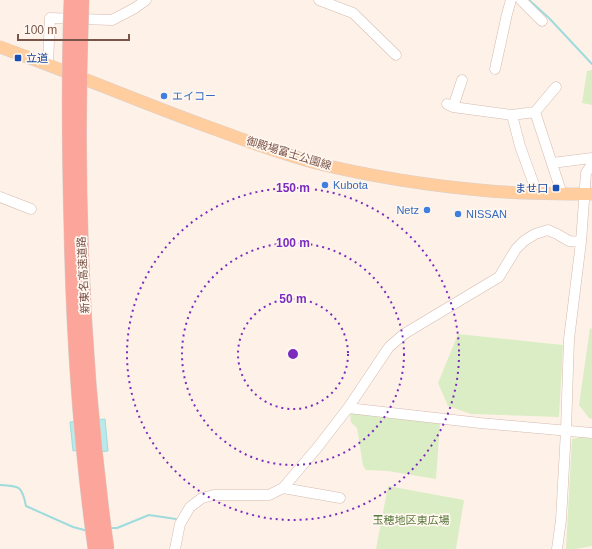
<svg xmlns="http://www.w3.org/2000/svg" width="592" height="549" font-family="Helvetica,'Noto Sans JP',sans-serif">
<rect width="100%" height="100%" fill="#fef2e8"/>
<!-- green -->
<path fill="#dbedc4" d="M592,70V105L582,103L587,71Z
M590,328L592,329V419L589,418L579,405Z
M458,334L563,345L559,417L471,414L448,406L438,383Z
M350,413L440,423L436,479L388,471L366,470L363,466L357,428L351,422Z
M581,437L592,439V546L576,549H566L572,439Z
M388,486L464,500L456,549H376Z"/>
<!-- water -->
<path fill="#bae9ea" stroke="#9fdbdc" d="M105,419L108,451L81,454L80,450L73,451L70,422Z"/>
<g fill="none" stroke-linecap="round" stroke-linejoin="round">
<!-- stream -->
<path stroke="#9fdbdc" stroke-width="2" d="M529,0L549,18L592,64
M0,485C20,486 22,486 26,506L73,527L88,531
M110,528H117L149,515L176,519"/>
<defs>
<path id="minor" d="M319,0L353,13L396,55
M521,0L542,21
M48,64L50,18L112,20L135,8L146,0
M495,69L507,14L511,0
M556,87L535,112L562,194
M447,104L453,107L512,115L535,112
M453,107L462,80
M512,115L520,146L537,193
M552,163L592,158
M0,197L31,209
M348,408L480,423L592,433
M283,488L340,498
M175,549L180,524L190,507L202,498L214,495H269L283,488L317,448L348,408L389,347L404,334L499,277L516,249L524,241L535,234L548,230L557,234L569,241L581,242
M557,549L561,520L566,430L569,339L581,242L586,173L592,164"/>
<path id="major" d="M0,47C73,73 144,104 217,130C249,142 282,154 316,163C373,177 432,186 490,191C524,194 558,194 592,194"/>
</defs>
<!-- minor casing -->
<use href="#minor" stroke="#d4baaf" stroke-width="11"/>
<!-- major casing -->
<use href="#major" stroke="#dacfcc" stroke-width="13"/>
<!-- minor -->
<use href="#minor" stroke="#fff" stroke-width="10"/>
<!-- major -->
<use href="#major" stroke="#ffcd9e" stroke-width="12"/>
<defs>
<path id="highway-bridge" d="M71,0C68,76 69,151 71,227C73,334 80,442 95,549
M82,0C75,183 82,368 107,549"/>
</defs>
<!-- highway-bridge casing -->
<use href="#highway-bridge" stroke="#dacfcc" stroke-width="15" stroke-linecap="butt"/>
<!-- highway-bridge -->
<use href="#highway-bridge" stroke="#fca69b" stroke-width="14"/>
</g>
<!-- distance rings -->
<g fill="none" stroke="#7b2cbf" stroke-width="2" stroke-dasharray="2 4">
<circle cx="293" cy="354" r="55"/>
<circle cx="293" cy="354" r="111"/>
<circle cx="293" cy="354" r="166"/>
</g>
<!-- markers -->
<g fill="#1a4fb4" stroke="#fff7f0" stroke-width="1.5">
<rect x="14" y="54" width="8" height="8" rx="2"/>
<rect x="552" y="184" width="8" height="8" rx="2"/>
</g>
<g fill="#3f7fe0" stroke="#fff7f0" stroke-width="1.5">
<circle cx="164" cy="96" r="4"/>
<circle cx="325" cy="185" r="4"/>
<circle cx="427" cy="210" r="4"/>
<circle cx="458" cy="214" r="4"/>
</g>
<g text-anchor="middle" stroke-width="3.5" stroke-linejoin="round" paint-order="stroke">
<!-- transit labels -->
<g font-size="11" fill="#164399" stroke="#fff7f0" text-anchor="start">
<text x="26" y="62">立道</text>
<text x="548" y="192" text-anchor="end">ませ口</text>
</g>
<!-- shop labels -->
<g font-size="11" fill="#366cbe" stroke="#fff7f0" text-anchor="start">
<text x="172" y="100">エイコー</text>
<text x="333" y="189">Kubota</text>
<text x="419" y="214" text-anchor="end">Netz</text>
<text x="466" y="218">NISSAN</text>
</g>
<!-- street labels -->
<g font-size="11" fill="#7a5449" stroke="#fff7f0">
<text transform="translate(289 153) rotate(17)" y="4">御殿場富士公園線</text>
<text transform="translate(83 275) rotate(-93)" y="4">新東名高速道路</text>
</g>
<!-- park labels -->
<g font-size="11" fill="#587a3d" stroke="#fff7f0">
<text x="411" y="524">玉穂地区東広場</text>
</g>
</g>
<circle cx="293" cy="354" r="6" fill="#7b2cbf" stroke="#fff7f0" stroke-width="2"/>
<g font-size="12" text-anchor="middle" font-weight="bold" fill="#7b2cbf" stroke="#fff7f0" stroke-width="3.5" stroke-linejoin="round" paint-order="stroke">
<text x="293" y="192">150 m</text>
<text x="293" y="247">100 m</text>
<text x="293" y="303">50 m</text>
</g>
<!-- scale -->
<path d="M18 34v6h111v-6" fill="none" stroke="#7a5449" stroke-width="2"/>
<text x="24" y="34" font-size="12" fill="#7a5449" stroke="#fff7f0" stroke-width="3" paint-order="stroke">100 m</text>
</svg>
